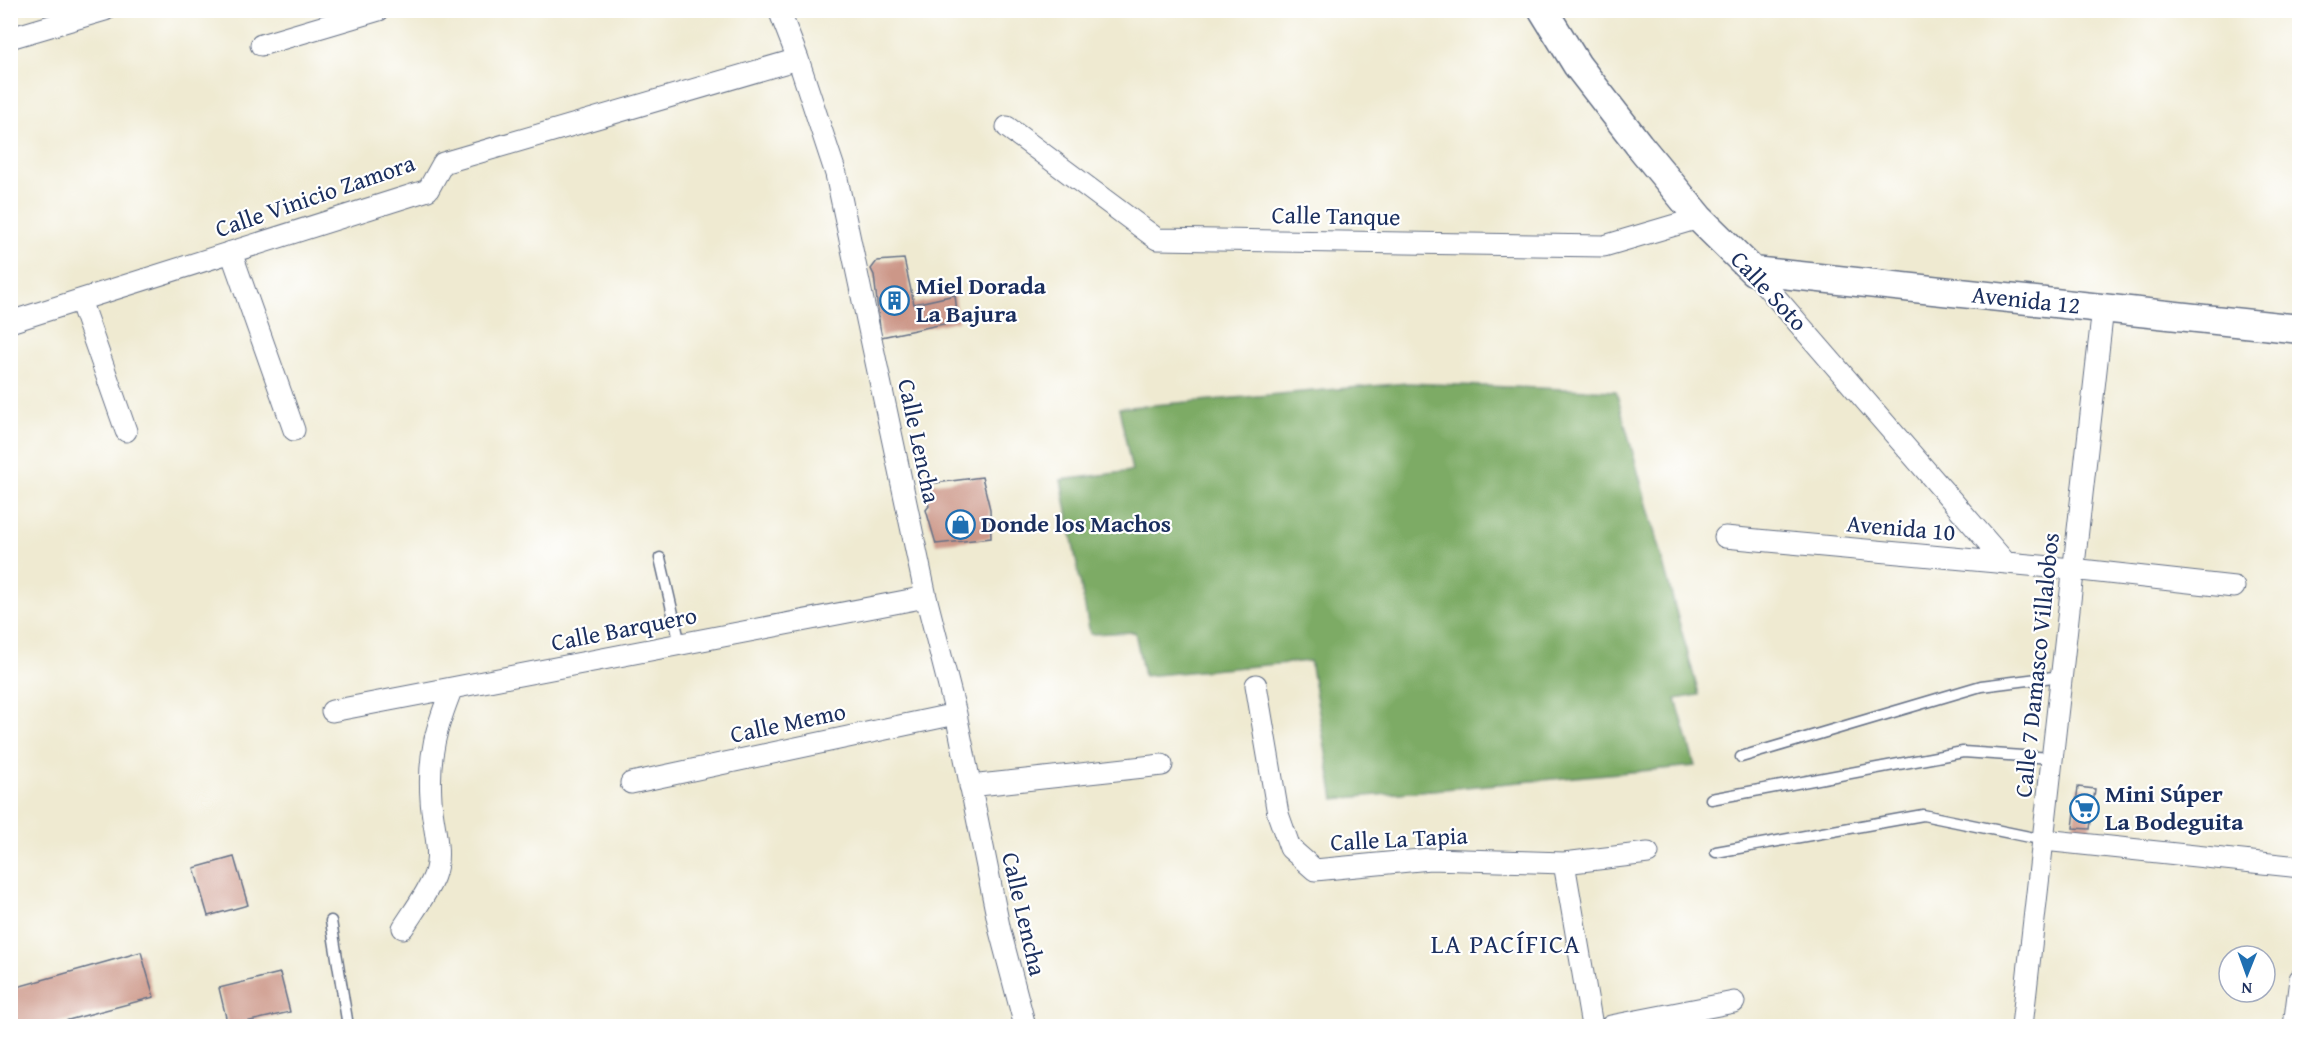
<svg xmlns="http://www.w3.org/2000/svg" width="2310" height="1037" font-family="'Gentium Book Plus',serif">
<rect width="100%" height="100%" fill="#fff"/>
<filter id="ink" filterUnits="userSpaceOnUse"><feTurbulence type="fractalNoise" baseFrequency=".0167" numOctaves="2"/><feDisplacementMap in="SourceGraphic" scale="12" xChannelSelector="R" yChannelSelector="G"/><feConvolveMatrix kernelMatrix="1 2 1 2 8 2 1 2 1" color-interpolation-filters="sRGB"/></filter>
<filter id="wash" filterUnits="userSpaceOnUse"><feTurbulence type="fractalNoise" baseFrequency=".008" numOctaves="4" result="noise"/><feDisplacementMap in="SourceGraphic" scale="24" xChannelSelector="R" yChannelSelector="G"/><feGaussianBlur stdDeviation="1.35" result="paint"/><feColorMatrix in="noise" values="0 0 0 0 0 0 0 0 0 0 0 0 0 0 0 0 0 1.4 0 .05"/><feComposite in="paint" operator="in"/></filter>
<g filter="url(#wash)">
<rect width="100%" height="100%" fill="#efead1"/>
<!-- forest -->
<path fill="#7dab65" stroke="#4c6d62" stroke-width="1.5" d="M1407,383L1616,391L1699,695L1676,699L1695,766L1334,799L1310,661L1144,676L1135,632L1090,634L1061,480L1132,471L1119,408Z"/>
<g id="blocks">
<!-- building -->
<path fill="#cc9788" d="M904,259L914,304L955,295L958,321L881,337L874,275L871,269L877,261Z
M982,477L990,509L991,538L936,544L926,510L929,506L925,493L930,491L928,484Z
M2078,787L2095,789L2090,829L2073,828Z
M234,857L248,905L208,916L194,868Z
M141,952L154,997L46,1026H10V989Z
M280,973L290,1012L228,1026L219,988Z"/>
</g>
</g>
<g filter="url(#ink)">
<use href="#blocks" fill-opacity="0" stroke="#657086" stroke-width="1.5"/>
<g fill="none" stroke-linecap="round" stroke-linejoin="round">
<defs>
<path id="lane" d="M660,558L680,644
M1741,757L1981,686L2061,676
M1711,799L1963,752L2052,758
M1716,852L1923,815L2044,840
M331,921L348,1026"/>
<path id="street" d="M779,10L798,59L836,174L926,597L956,714L1000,931L1025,1026
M10,38L105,10
M261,45L379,10
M1007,127L1157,239L1604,246L1699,218
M231,252L294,430
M1753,271L2006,563
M80,300L126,431
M10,322L428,190L443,163L798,59
M1725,537L2072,569L2234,587
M1256,685L1278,814L1290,848L1315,870L1430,859L1564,863L1648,853
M332,711L926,597
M631,783L956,714
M970,786L1162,765
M2044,840L2300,867
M1564,863L1592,1026
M403,928C413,912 427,894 434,876C443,852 432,824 431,799C428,755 436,728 452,688
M1611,1026L1734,1002
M2022,1026L2103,308
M2294,1026L2300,979"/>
<path id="secondary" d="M1543,10L1577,65L1639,145L1699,218L1753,271L2300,329"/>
</defs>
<!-- lane casing -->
<use href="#lane" stroke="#657086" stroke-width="13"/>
<!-- street casing -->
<use href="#street" stroke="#657086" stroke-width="23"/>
<!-- secondary casing -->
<use href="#secondary" stroke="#657086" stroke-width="31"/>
<!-- lane -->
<use href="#lane" stroke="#fff" stroke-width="10"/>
<!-- street -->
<use href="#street" stroke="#fff" stroke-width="21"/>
<!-- secondary -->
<use href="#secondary" stroke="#fff" stroke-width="28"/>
</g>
</g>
<!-- icons -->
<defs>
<symbol id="building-ring" viewBox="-11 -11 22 22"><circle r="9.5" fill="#fff" stroke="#1f6fb2" stroke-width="1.5"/><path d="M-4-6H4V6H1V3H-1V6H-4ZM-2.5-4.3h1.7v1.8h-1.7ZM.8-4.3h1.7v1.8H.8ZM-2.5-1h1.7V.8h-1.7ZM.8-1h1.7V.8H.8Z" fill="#1f6fb2"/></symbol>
<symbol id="shop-ring" viewBox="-11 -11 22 22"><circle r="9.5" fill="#fff" stroke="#1f6fb2" stroke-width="1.5"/><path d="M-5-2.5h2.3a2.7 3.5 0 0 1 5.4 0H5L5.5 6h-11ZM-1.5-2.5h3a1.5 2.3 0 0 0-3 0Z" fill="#1f6fb2"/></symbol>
<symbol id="supermarket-ring" viewBox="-11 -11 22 22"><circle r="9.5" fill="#fff" stroke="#1f6fb2" stroke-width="1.5"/><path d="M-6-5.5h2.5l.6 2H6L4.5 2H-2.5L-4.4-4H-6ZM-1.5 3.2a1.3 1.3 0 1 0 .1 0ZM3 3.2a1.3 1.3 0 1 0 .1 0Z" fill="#1f6fb2"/></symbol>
</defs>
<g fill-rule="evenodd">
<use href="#building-ring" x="878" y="284" width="33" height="33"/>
<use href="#shop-ring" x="944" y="508" width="33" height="33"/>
<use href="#supermarket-ring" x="2068" y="792" width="33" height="33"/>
</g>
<g text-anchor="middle" stroke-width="4.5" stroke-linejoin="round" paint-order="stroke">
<!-- street labels -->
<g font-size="24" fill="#1b2f5e" stroke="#fff">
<text transform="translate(315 196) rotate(-19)" y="8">Calle Vinicio Zamora</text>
<text transform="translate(1336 216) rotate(1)" y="8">Calle Tanque</text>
<text transform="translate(1769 291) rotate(47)" y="8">Calle Soto</text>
<text transform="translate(2026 300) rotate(6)" y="8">Avenida 12</text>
<text transform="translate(919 441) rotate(78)" y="8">Calle Lencha</text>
<text transform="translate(1901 528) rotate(5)" y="8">Avenida 10</text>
<text transform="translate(624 629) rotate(-11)" y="8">Calle Barquero</text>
<text transform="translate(2037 665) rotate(-84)" y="8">Calle 7 Damasco Villalobos</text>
<text transform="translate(788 723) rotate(-12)" y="8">Calle Memo</text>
<text transform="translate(1399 839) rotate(-3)" y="8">Calle La Tapia</text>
<text transform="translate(1024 914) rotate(77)" y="8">Calle Lencha</text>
</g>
<!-- poi labels -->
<g font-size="24" font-weight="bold" fill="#1b2f5e" stroke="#fff" text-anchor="start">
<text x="916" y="294">Miel Dorada<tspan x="916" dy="28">La Bajura</tspan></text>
<text x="981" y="532">Donde los Machos</text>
<text x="2105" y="802">Mini Súper<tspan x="2105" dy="28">La Bodeguita</tspan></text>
</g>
<!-- neighbourhood labels -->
<g font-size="26" letter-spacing="1.5" fill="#1b2f5e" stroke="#fff">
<text x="1506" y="953">LA PACÍFICA</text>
</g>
</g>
<!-- margin -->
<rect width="2310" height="1037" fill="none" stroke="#fff" stroke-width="36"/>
<!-- north arrow -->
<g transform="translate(2247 974) rotate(181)"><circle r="28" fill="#ffffff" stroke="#a4acbf" stroke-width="1.5"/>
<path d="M0-4.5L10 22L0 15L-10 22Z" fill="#1f6fb2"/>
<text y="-9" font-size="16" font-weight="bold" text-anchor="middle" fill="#1b2f5e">N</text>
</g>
</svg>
